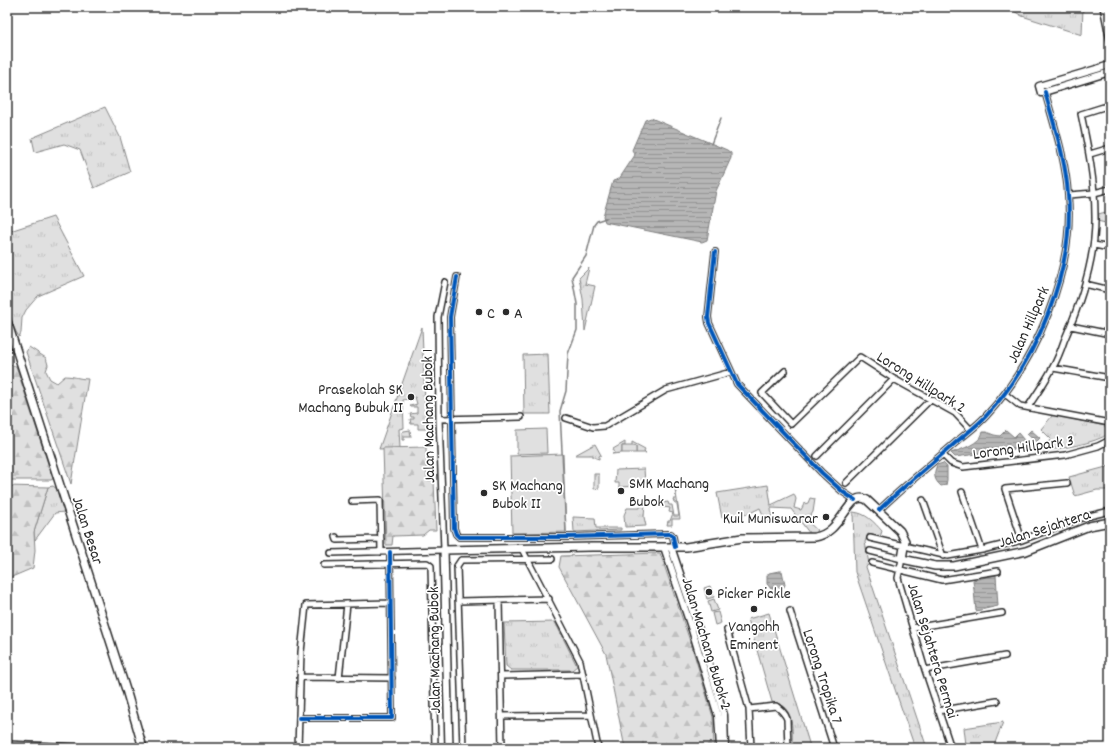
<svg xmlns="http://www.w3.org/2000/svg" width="1117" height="755" font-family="Dekko,sans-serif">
<defs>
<pattern id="grass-tufts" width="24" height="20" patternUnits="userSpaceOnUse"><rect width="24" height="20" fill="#e0e0e0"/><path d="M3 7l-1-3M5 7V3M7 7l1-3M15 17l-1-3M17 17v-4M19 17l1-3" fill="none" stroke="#c0c0c0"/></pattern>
<pattern id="forest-firs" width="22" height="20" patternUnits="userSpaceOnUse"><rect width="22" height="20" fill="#e0e0e0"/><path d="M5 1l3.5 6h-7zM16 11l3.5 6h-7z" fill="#c0c0c0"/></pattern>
<pattern id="water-rules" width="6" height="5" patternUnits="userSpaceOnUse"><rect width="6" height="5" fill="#b6b6b6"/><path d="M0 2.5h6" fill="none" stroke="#949494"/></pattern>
</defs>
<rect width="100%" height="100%" fill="#fff"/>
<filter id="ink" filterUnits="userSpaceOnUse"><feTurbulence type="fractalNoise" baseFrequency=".025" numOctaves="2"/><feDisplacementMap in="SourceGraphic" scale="8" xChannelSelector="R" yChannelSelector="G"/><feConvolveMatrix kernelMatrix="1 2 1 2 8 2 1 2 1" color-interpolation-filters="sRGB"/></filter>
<g filter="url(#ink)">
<!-- grass -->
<path fill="url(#grass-tufts)" stroke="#868686" d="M1007,7H1083L1082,35L1022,16Z
M105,107L120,137L130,172L94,188L80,150L64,144L35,152L32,138Z
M1110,211V224L1097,221L1098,214Z
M53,217L84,276L38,296L26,310L22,318L21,333L19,337C2,312 7,262 7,232Z
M589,268L585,284L595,286L585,331L583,299L579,278Z
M422,327L426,429H418V424H411L410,419H414V417H411L410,414L417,413V407H411L410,406L417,404L415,397L403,400L404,428L399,429L400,448L379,449Z
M548,354L550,414H524L523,355Z
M1053,415L1110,427V433C1094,444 1060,449 1040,451L1051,439L1041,429Z
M410,430L411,437H404V440H402V432L404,431Z
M625,442V446H622V453L612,454L615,453L613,449Z
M632,442L645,449L644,451L646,453H636V446H632Z
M595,444L601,455L599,456V459L593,457V455H575Z
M1110,466V490H1097L1075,496L1069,477Z
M594,474H599V488L594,489Z
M768,485L771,505L794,494L796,499L794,508L801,510L804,504L808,503L810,498L815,499L813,512L807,521L819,532L810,534L791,509L771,508L772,522L766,521L760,508L750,513L722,518L717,493Z
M53,486L57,489L64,512L55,513L35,540L34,532L48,487Z
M675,487L680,519H672V525H667L668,521H670L673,513L669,512L670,508L656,506V504L668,502L669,505H672L674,516H679L677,504L674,502L673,499H676Z
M645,504L644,517L646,526L625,527L624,515L627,508H639Z
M853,512C866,513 874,522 882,531L880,537L868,534L865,542L869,564L866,567L927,748H915L855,572Z
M573,517L595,518L596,528H621V530L574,532Z
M769,613L809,743L810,748H792C792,735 795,713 781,705C779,703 775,703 772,702L748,619Z
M555,622L577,666L572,670H511L506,666L504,623Z
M1003,722L993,748H954L966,745L964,728Z"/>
<!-- forest -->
<path fill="url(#forest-firs)" stroke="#868686" d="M29,347L46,358L48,365L46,371L50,379L57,383L65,376C74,376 79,379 88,379L71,484L26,352Z
M7,365L16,366L53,479L51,480H7Z
M426,447L427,480H434L436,530H429L423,535L393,536L392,545H386L383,448Z
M7,486L48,487L34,532L35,550L33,568L7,579Z
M660,553L692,647L713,717L714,748H625L606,654L559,567L561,556Z"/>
<!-- pitch -->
<path fill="#e0e0e0" stroke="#868686" d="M546,429L547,453L517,454V430Z
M622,446H636V453H622Z
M563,454L566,532L512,533L510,456Z
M644,469L645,482L641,483V486L619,487V483H615L616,470Z
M710,586L714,597L707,599L704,588Z
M714,599L718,610L711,612L708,601Z
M718,612L721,623L715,625L712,613Z"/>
<!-- water -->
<path fill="url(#water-rules)" stroke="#7e7e7e" d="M651,118L727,150L731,153V158L716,191L707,240L702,242L605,222L603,216L613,181L619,179L635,155L632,150L645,120Z
M1006,430L1014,437L1018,433L1029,446V449L1020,447L1014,449L955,457L951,453C962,449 980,444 983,432H986L994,435L1000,436Z
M1031,430L1040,438L1036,442L1027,434Z
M943,463L947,467V480L946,485L941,486C934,480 933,474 937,465Z
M779,571H782L785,585L783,588L776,587L772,590L767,584V576L769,573Z
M996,575L998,606L976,611L973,580Z"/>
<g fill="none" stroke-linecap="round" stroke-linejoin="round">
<!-- stream -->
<path stroke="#7e7e7e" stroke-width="1.5" d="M711,144L721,118
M566,532L560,411L566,391L568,354L577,330V304L572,277L586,256L594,225L597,221L606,218"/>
<defs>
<path id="minor" d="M1103,7L1110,41
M1090,154L1110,148
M1069,195L1094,193L1110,189
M1094,245L1110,248
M715,252L708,317L709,323L737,384L822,473L843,492L855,500
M457,277L450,317L454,528L456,534L459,537H569L667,534H671L673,537L675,547
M1085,284L1110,290
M1071,326L1110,334
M1053,368L1110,378
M785,371L762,393L791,424L860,357L894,379L955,413L970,429
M1005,394L1020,406L1110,423
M1028,407C1036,395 1045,382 1052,369C1057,360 1061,350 1064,341C1081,302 1096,258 1095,216C1095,181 1088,147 1081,114L1110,105
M566,418L593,427L605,426L666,390L731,372
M439,419L521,417
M942,454L951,463L963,467L1065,455L1098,446L1110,440
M817,456L894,379
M846,483L930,400
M962,492L982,550
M923,500L943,556
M352,501L380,500L381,552
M879,510C903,487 929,466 954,444C964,435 977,426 986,416C1036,362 1075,269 1068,195C1066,160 1054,125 1045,92
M336,537L337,540L381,539
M870,538L948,556L982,550L1022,540L1081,518L1110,511
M1022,540L1005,489L1067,483
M522,549L580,661L598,748
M870,551L902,559L898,578L925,670L951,748
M331,553L444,550L439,419L438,317L445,282
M872,563L942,580L998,571
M324,565L427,563L431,566L435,748
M499,600L502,748
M458,601L549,599
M790,611L834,748
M913,628L1002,613
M727,630L749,709L751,748
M925,670L1005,656
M501,676L583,674
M300,677L392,678
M339,678L347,604
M749,709L776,706C781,710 785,713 787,719L788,748
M938,711L997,701
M502,716L591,715
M299,718H392L390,552
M7,744L99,748
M298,748L301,652L306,605L390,603
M463,748L457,566L461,560L552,559"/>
<path id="tertiary" d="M1110,65L1039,86L1041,93L1110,72
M664,547L692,630L718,716L720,748
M671,547L698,627L724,715L725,748"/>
<path id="secondary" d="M7,321L127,693L143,748
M449,748L444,550L592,547H686L742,538L815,537C834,534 841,515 853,502C857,498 862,497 867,500L900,531L905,541L902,559L935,566H954L1026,551L1089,526L1110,522"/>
</defs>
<!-- minor casing -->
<use href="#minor" stroke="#2b2b2b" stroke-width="8"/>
<!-- tertiary casing -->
<use href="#tertiary" stroke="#2b2b2b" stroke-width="9"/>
<!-- secondary casing -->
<use href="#secondary" stroke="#2b2b2b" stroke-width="10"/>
<!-- minor -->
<use href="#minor" stroke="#fff" stroke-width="5"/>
<!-- tertiary -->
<use href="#tertiary" stroke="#fff" stroke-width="6"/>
<!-- secondary -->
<use href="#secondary" stroke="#fff" stroke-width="7"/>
<defs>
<path id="cycleway" d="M715,252L708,317L709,323L737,384L822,473L843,492L855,500
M457,277L450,317L454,528L456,534L459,537H569L667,534H671L673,537L675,547
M879,510C903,487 929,466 954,444C964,435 977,426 986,416C1036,362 1075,269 1068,195C1066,160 1054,125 1045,92
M299,718H392L390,552"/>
</defs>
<!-- cycleway casing -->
<use href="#cycleway" stroke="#fff" stroke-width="6"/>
<!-- cycleway -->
<use href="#cycleway" stroke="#0057b8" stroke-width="4"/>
</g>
</g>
<!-- markers -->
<g fill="#2b2b2b" stroke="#fff" stroke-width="1.5">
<circle cx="479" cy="312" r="4"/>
<circle cx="506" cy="312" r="4"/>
<circle cx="411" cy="397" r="4"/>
<circle cx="621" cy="491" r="4"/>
<circle cx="484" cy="493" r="4"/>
<circle cx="826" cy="517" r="4"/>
<circle cx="709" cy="592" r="4"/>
<circle cx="754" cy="609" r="4"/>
</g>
<g text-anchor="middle" stroke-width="3.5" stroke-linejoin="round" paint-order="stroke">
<!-- poi labels -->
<g font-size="16" fill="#2b2b2b" stroke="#fff" text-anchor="start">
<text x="487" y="318">C</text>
<text x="514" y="318">A</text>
<text x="403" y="394" text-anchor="end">Prasekolah SK<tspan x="403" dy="18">Machang Bubuk II</tspan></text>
<text x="629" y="488">SMK Machang<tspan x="629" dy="18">Bubok</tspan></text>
<text x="492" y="490">SK Machang<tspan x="492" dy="18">Bubok II</tspan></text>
<text x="818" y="523" text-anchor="end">Kuil Muniswarar</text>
<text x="717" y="598">Picker Pickle</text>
<text x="754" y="631" text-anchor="middle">Vangohh<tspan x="754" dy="18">Eminent</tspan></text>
</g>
<!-- street labels -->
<g font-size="16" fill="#2b2b2b" stroke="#fff">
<text transform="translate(1027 324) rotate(-66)" y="6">Jalan Hillpark</text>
<text transform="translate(922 381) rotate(32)" y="6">Lorong Hillpark 2</text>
<text transform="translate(427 416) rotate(-91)" y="6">Jalan Machang Bubok 1</text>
<text transform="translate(1023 446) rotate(-8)" y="6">Lorong Hillpark 3</text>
<text transform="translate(1044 527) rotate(-18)" y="6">Jalan Sejahtera</text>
<text transform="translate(89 530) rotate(72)" y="6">Jalan Besar</text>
<text transform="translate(708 643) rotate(73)" y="6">Jalan Machang Bubok 2</text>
<text transform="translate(433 650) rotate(-91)" y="6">Jalan Machang Bubok</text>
<text transform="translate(934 650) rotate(73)" y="6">Jalan Sejahtera Permai</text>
<text transform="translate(824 676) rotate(72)" y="6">Lorong Tropika 7</text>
</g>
</g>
<!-- margin -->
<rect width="1117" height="755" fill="none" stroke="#fff" stroke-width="24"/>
<rect x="12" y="12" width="1093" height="731" fill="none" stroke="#2b2b2b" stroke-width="1.5" filter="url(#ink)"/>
</svg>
